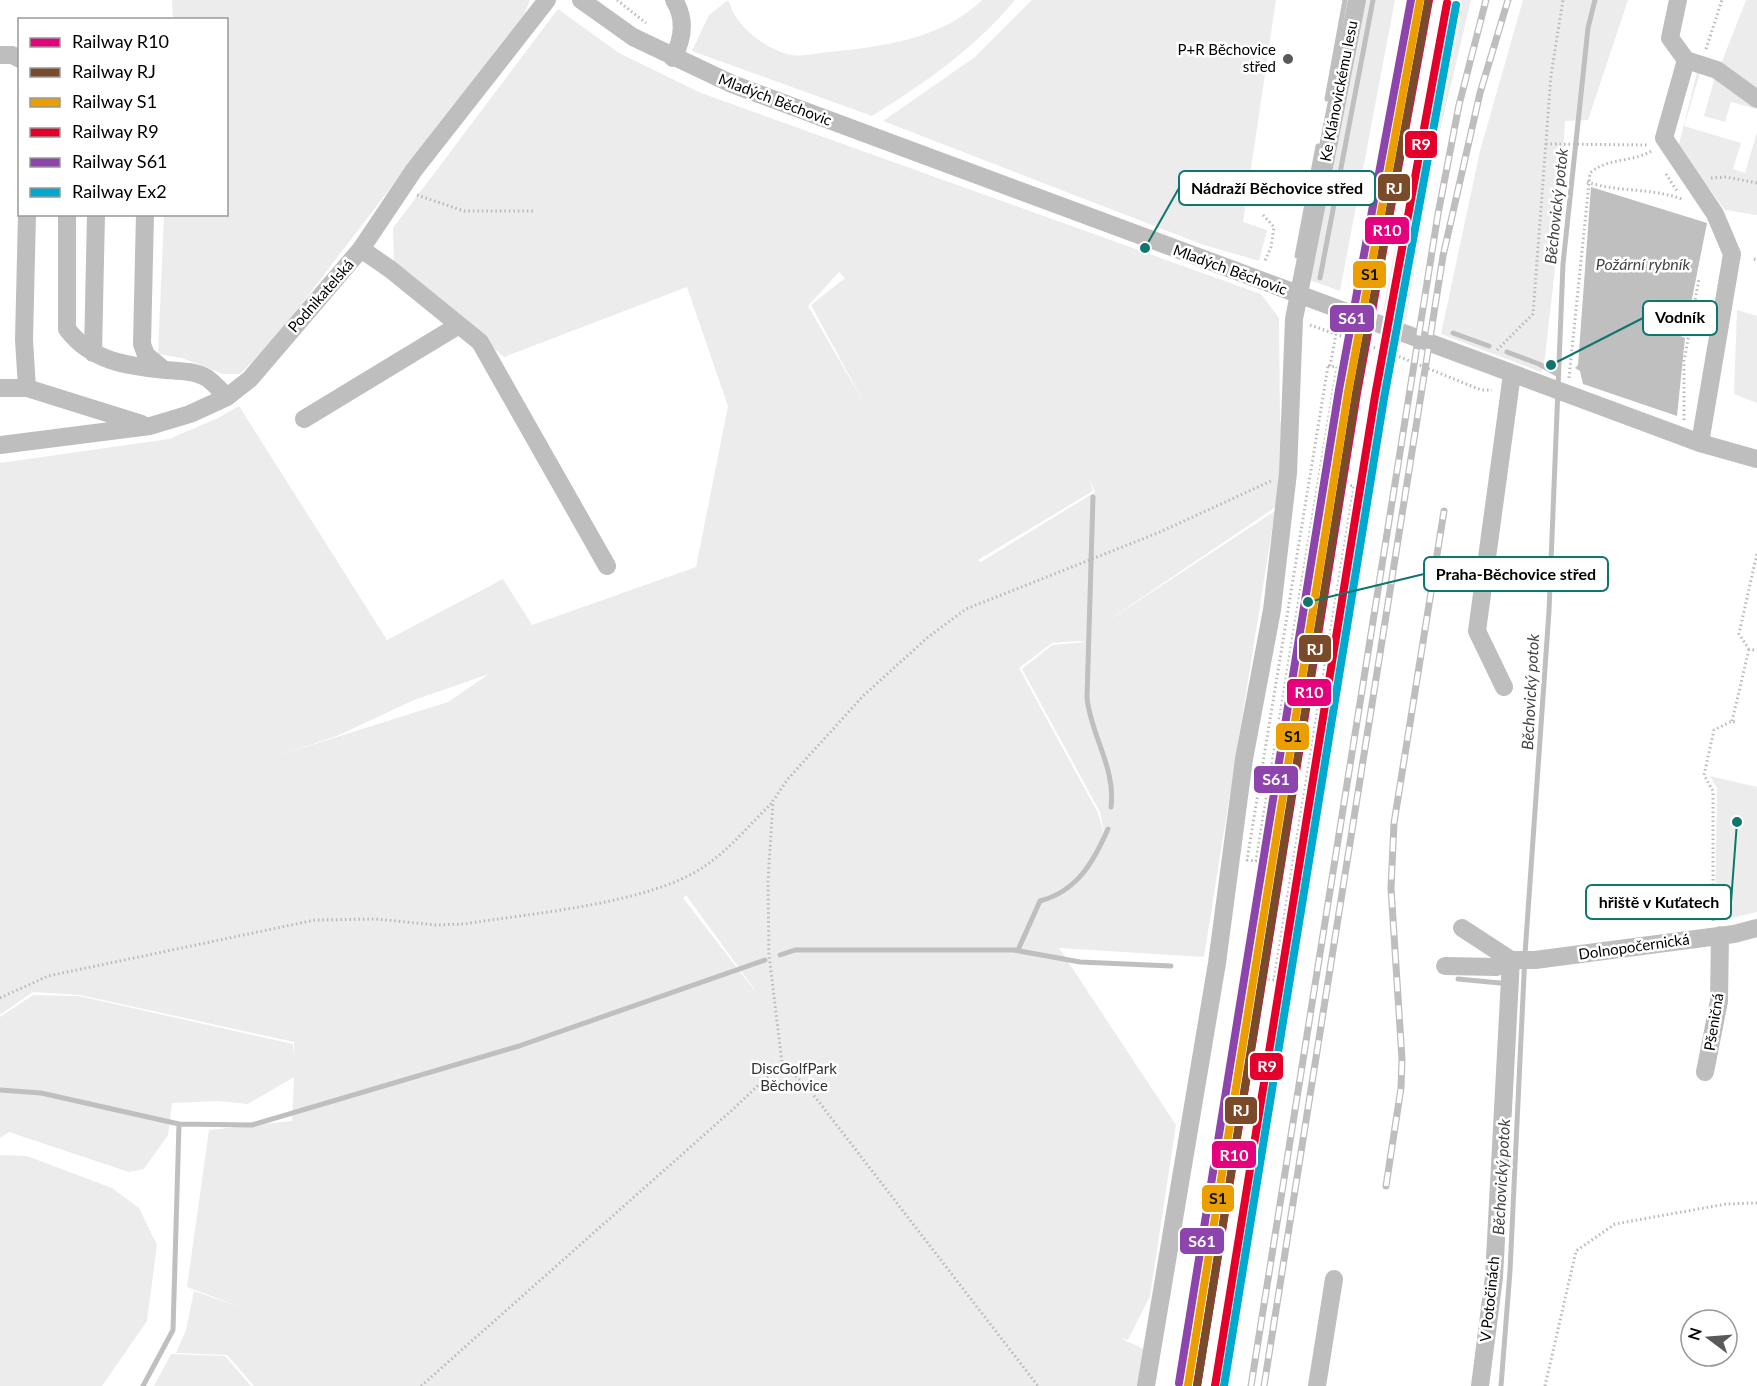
<svg xmlns="http://www.w3.org/2000/svg" width="1757" height="1386" font-family="Lato,sans-serif">
<rect width="100%" height="100%" fill="#fff"/>
<!-- green -->
<path fill="#ececec" fill-rule="evenodd" d="M172,0H530L525,13L273,341L240,374H223L182,358L158,354L164,215L226,214V20L173,19Z
M728,0C730,3 731,8 733,12C743,32 770,51 792,55C802,57 817,53 828,52C882,47 942,39 982,0H1015C974,49 925,83 872,116L692,51L709,15Z
M1032,0H1276L1243,222L1267,230L1259,261L1201,244L883,121L975,57Z
M1361,0H1395L1340,291L1307,279Z
M1443,0H1471L1434,156L1406,320L1383,311Z
M1523,0H1628L1588,120L1565,121L1557,250L1545,358L1541,372L1441,334L1480,151Z
M1746,0H1757V109L1731,102L1725,122L1704,116L1715,77L1700,73L1684,126L1741,143L1733,169L1745,173L1757,132V215L1725,210L1678,148L1698,68L1717,74Z
M558,9L619,53L701,93L1261,294L1279,318L1280,422H1283L1277,506L1097,628L1275,511L1204,957L1059,948L1176,1125L1150,1296L1128,1340L1120,1338L1146,1350L1140,1386H254L227,1355L176,1353L186,1330L194,1291L243,1308L187,1287L209,1130L292,1121L294,1077L248,1104L218,1101L172,1103L168,1135L144,1169L129,1172L9,1132L0,1138V1017L33,995L79,996L293,1044L294,1057V1042L80,995L33,992L0,1015V463L169,439L218,418L239,406L387,640L503,579L532,625L696,567L728,406L687,287L504,357L394,264L393,228ZM839,272L845,278L811,305L864,403L808,306ZM1089,477L1095,492L981,562L978,560L1093,491ZM1079,641L1087,642L1052,645L1022,669L1100,812L1105,837L1098,813L1019,668L1052,643ZM489,674L448,702L270,758L337,736L414,700ZM686,895L755,990V991L683,898Z
M1737,310L1757,316V403L1734,394Z
M1710,776L1757,787V912L1715,922L1717,788Z
M0,1155L27,1156L112,1188L139,1208L157,1245L147,1321L102,1386H0Z
M171,1354L225,1356L251,1386H154Z"/>
<!-- water -->
<path fill="#bfbfbf" d="M1591,187L1707,223L1687,324L1669,321L1666,330L1685,338L1677,416L1583,384L1580,371L1575,368L1578,365Z"/>
<g fill="none" stroke-linecap="round" stroke-linejoin="round">
<!-- stream -->
<path stroke="#bfbfbf" stroke-width="5" d="M1327,99L1345,0
M1297,256L1318,146
M1320,278L1373,0
M1453,333L1489,346
M1507,352L1539,364L1557,374
M1093,497L1087,698C1091,736 1116,768 1111,807
M1018,950L1040,901C1077,891 1093,863 1108,829
M780,955L795,950H1014L1080,962L1171,966
M1458,979L1500,983
M0,1090L41,1093L179,1124L252,1125L519,1046L765,960
M143,1386L173,1330L179,1124
M1501,1386L1510,1271L1525,954L1549,611L1563,264L1588,28L1595,0"/>
<!-- path -->
<path stroke="#b9b9b9" stroke-width="3" stroke-dasharray="1.5 3" stroke-linecap="butt" d="M617,0L646,23
M1706,49L1722,0
M1546,144L1649,145
M1666,174L1677,191
M1711,178L1726,177L1757,183
M1587,182C1619,193 1653,187 1684,200
M417,195L464,211H535
M1263,215L1274,227L1271,247L1264,263
M1754,259L1757,260
M1310,325L1395,355L1481,390H1492
M1670,327L1689,333
M1690,330L1702,332
M1497,350L1533,314L1551,75L1563,0
M1328,366L1337,367L1256,861L1247,860Z
M1330,366L1336,334
M1569,378L1590,173C1608,157 1633,163 1653,150
M1684,420V361L1699,279
M1346,485L1354,486L1274,980L1266,979Z
M1353,496L1356,494L1395,355
M1754,650L1749,649L1739,634L1757,553
M1732,721L1749,649
M1713,921V791L1704,775L1714,730L1732,721L1737,723
M0,998L48,976L315,920L376,919L436,925L464,924C532,913 650,904 705,866C730,849 751,823 772,803
M783,1063L812,1093L1038,1386
M421,1386L731,1111L782,1063L769,955L768,881L773,801L787,780L863,696L927,638L966,609L1160,532L1271,481
M1545,1386L1576,1251L1615,1224L1726,1204L1757,1203"/>
<!-- minor -->
<path stroke="#bebebe" stroke-width="18" d="M581,0L633,37L732,84L1700,443L1757,459
M1678,0L1670,38L1686,60L1717,70L1757,99
M0,55H12L20,59
M673,58C683,39 686,19 674,0
M1686,60L1664,138L1715,214L1732,254L1700,443
M67,214V329C92,362 128,366 166,370C179,371 195,371 207,378C214,383 221,391 227,397
M145,214L142,344L146,355L164,370
M361,249L390,269L480,342L607,566
M93,353L96,214
M0,388H27L142,424
M27,388L24,340L27,214
M304,419L459,325
M0,445L150,426L190,414L227,397L250,379L361,249L414,170L547,0
M1504,687L1477,631L1512,374
M1462,928L1511,960H1535L1734,934L1757,928
M1445,966L1496,967L1511,960
M1705,1072L1719,1001L1720,935
M1146,1386L1217,963L1244,759L1272,610L1288,473L1294,319L1357,0
M1317,1386L1334,1279
M1480,1386L1494,1277L1511,960"/>
<defs>
<path id="rail" d="M1386,1186L1401,1088L1402,1059L1391,888L1394,823L1444,511
M1251,1386L1438,214L1459,105L1486,0
M1264,1386L1443,256L1480,93L1508,0"/>
</defs>
<!-- rail casing -->
<use href="#rail" stroke="#bebebe" stroke-width="7"/>
<!-- rail -->
<use href="#rail" stroke="#fff" stroke-width="4.5" stroke-dasharray="14" stroke-linecap="butt"/>
<defs>
<path id="rail-1" d="M1197,1386L1357,393L1429,0"/>
<path id="rail-2" d="M1197,1386L1356,393L1428,2"/>
<path id="rail-3" d="M1188,1385L1348,392L1420,0"/>
<path id="rail-4" d="M1215,1386L1375,396L1447,3"/>
<path id="rail-5" d="M1179,1383L1339,390L1411,0"/>
<path id="rail-6" d="M1224,1386L1384,398L1456,5"/>
</defs>
<!-- rail-1 casing -->
<use href="#rail-1" stroke="#fff" stroke-width="12"/>
<!-- rail-2 casing -->
<use href="#rail-2" stroke="#fff" stroke-width="12"/>
<!-- rail-3 casing -->
<use href="#rail-3" stroke="#fff" stroke-width="12"/>
<!-- rail-4 casing -->
<use href="#rail-4" stroke="#fff" stroke-width="12"/>
<!-- rail-5 casing -->
<use href="#rail-5" stroke="#fff" stroke-width="12"/>
<!-- rail-6 casing -->
<use href="#rail-6" stroke="#fff" stroke-width="12"/>
<!-- rail-1 -->
<use href="#rail-1" stroke="#e5007d" stroke-width="8"/>
<!-- rail-2 -->
<use href="#rail-2" stroke="#7a4b2a" stroke-width="8"/>
<!-- rail-3 -->
<use href="#rail-3" stroke="#eb9e00" stroke-width="8"/>
<!-- rail-4 -->
<use href="#rail-4" stroke="#e4002b" stroke-width="8"/>
<!-- rail-5 -->
<use href="#rail-5" stroke="#8e44ad" stroke-width="8"/>
<!-- rail-6 -->
<use href="#rail-6" stroke="#00a9ce" stroke-width="8"/>
</g>
<!-- markers -->
<circle fill="#595959" stroke="#fff" stroke-width="2" cx="1288" cy="59" r="6"/>
<g text-anchor="middle" stroke-width="5" stroke-linejoin="round" paint-order="stroke">
<!-- poi labels -->
<g font-size="15" fill="#000" stroke="#fff" text-anchor="end">
<text x="1276" y="55">P+R Běchovice<tspan x="1276" dy="17">střed</tspan></text>
</g>
<!-- street labels -->
<g font-size="15" fill="#000" stroke="#fff">
<text transform="translate(1339 91) rotate(-79)" y="5">Ke Klánovickému lesu</text>
<text transform="translate(775 100) rotate(21)" y="5">Mladých Běchovic</text>
<text transform="translate(1230 270) rotate(20)" y="5">Mladých Běchovic</text>
<text transform="translate(321 296) rotate(-49)" y="5">Podnikatelská</text>
<text transform="translate(1634 947) rotate(-8)" y="5">Dolnopočernická</text>
<text transform="translate(1714 1022) rotate(-81)" y="5">Pšeničná</text>
<text transform="translate(1490 1299) rotate(-84)" y="5">V Potočinách</text>
</g>
<!-- park labels -->
<g font-size="15" fill="#333" stroke="#fff">
<text x="794" y="1074">DiscGolfPark<tspan x="794" dy="17">Běchovice</tspan></text>
</g>
<!-- water labels -->
<g font-size="16" font-style="italic" fill="#444" stroke="#fff">
<text transform="translate(1556 206) rotate(-84)" y="6">Běchovický potok</text>
<text x="1643" y="270">Požární rybník</text>
<text transform="translate(1530 692) rotate(-87)" y="6">Běchovický potok</text>
<text transform="translate(1501 1177) rotate(-87)" y="6">Běchovický potok</text>
</g>
</g>
<!-- callouts -->
<path fill="none" stroke="#0f766e" stroke-width="2" d="M1145 248L1179 188M1551 365L1643 318M1308 602L1424 574M1737 822L1731 902"/>
<g fill="#0f766e" stroke="#fff" stroke-width="2">
<circle cx="1145" cy="248" r="6"/>
<circle cx="1551" cy="365" r="6"/>
<circle cx="1308" cy="602" r="6"/>
<circle cx="1737" cy="822" r="6"/>
</g>
<g fill="#fff" stroke="#0f766e" stroke-width="2">
<rect x="1179" y="171" width="196" height="34" rx="6"/>
<rect x="1643" y="301" width="74" height="34" rx="6"/>
<rect x="1424" y="557" width="184" height="34" rx="6"/>
<rect x="1586" y="885" width="145" height="34" rx="6"/>
</g>
<g font-size="16" text-anchor="middle" font-weight="bold" fill="#000">
<text x="1277" y="194">Nádraží Běchovice střed</text>
<text x="1680" y="323">Vodník</text>
<text x="1516" y="580">Praha-Běchovice střed</text>
<text x="1659" y="908">hřiště v Kuťatech</text>
</g>
<g stroke="#fff" stroke-width="2">
<rect x="1404" y="130" width="34" height="29" rx="6" fill="#e4002b"/>
<rect x="1377" y="173" width="34" height="29" rx="6" fill="#7a4b2a"/>
<rect x="1364" y="216" width="46" height="29" rx="6" fill="#e5007d"/>
<rect x="1352" y="260" width="35" height="29" rx="6" fill="#eb9e00"/>
<rect x="1329" y="304" width="46" height="29" rx="6" fill="#8e44ad"/>
<rect x="1298" y="634" width="34" height="29" rx="6" fill="#7a4b2a"/>
<rect x="1286" y="678" width="46" height="29" rx="6" fill="#e5007d"/>
<rect x="1275" y="722" width="35" height="29" rx="6" fill="#eb9e00"/>
<rect x="1253" y="765" width="46" height="29" rx="6" fill="#8e44ad"/>
<rect x="1249" y="1052" width="35" height="29" rx="6" fill="#e4002b"/>
<rect x="1224" y="1096" width="34" height="29" rx="6" fill="#7a4b2a"/>
<rect x="1211" y="1140" width="46" height="29" rx="6" fill="#e5007d"/>
<rect x="1201" y="1184" width="34" height="29" rx="6" fill="#eb9e00"/>
<rect x="1179" y="1227" width="46" height="28" rx="6" fill="#8e44ad"/>
</g>
<g font-size="16" text-anchor="middle" font-weight="bold" fill="#fff">
<text x="1421" y="150">R9</text>
<text x="1394" y="194">RJ</text>
<text x="1387" y="236">R10</text>
<text x="1352" y="324">S61</text>
<text x="1315" y="655">RJ</text>
<text x="1309" y="698">R10</text>
<text x="1276" y="785">S61</text>
<text x="1267" y="1072">R9</text>
<text x="1241" y="1116">RJ</text>
<text x="1234" y="1161">R10</text>
<text x="1202" y="1247">S61</text>
</g>
<g font-size="16" text-anchor="middle" font-weight="bold" fill="#111">
<text x="1370" y="280">S1</text>
<text x="1293" y="742">S1</text>
<text x="1218" y="1204">S1</text>
</g>
<!-- legend -->
<rect x="18" y="18" width="210" height="198" fill="#ffffff" stroke="#999999" stroke-width="1.5"/>
<rect x="30" y="38" width="30" height="9" fill="#e5007d" stroke="#999999" stroke-width="1.5"/>
<text x="72" y="48" font-size="18" fill="#000000">Railway R10</text>
<rect x="30" y="68" width="30" height="9" fill="#7a4b2a" stroke="#999999" stroke-width="1.5"/>
<text x="72" y="78" font-size="18" fill="#000000">Railway RJ</text>
<rect x="30" y="98" width="30" height="9" fill="#eb9e00" stroke="#999999" stroke-width="1.5"/>
<text x="72" y="108" font-size="18" fill="#000000">Railway S1</text>
<rect x="30" y="128" width="30" height="9" fill="#e4002b" stroke="#999999" stroke-width="1.5"/>
<text x="72" y="138" font-size="18" fill="#000000">Railway R9</text>
<rect x="30" y="158" width="30" height="9" fill="#8e44ad" stroke="#999999" stroke-width="1.5"/>
<text x="72" y="168" font-size="18" fill="#000000">Railway S61</text>
<rect x="30" y="188" width="30" height="9" fill="#00a9ce" stroke="#999999" stroke-width="1.5"/>
<text x="72" y="198" font-size="18" fill="#000000">Railway Ex2</text>
<!-- north arrow -->
<g transform="translate(1709 1338) rotate(286)"><circle r="28" fill="#ffffff" stroke="#999999" stroke-width="1.5"/>
<path d="M0-4.5L10 22L0 15L-10 22Z" fill="#595959"/>
<text y="-9" font-size="16" font-weight="bold" text-anchor="middle" fill="#000000">N</text>
</g>
</svg>
